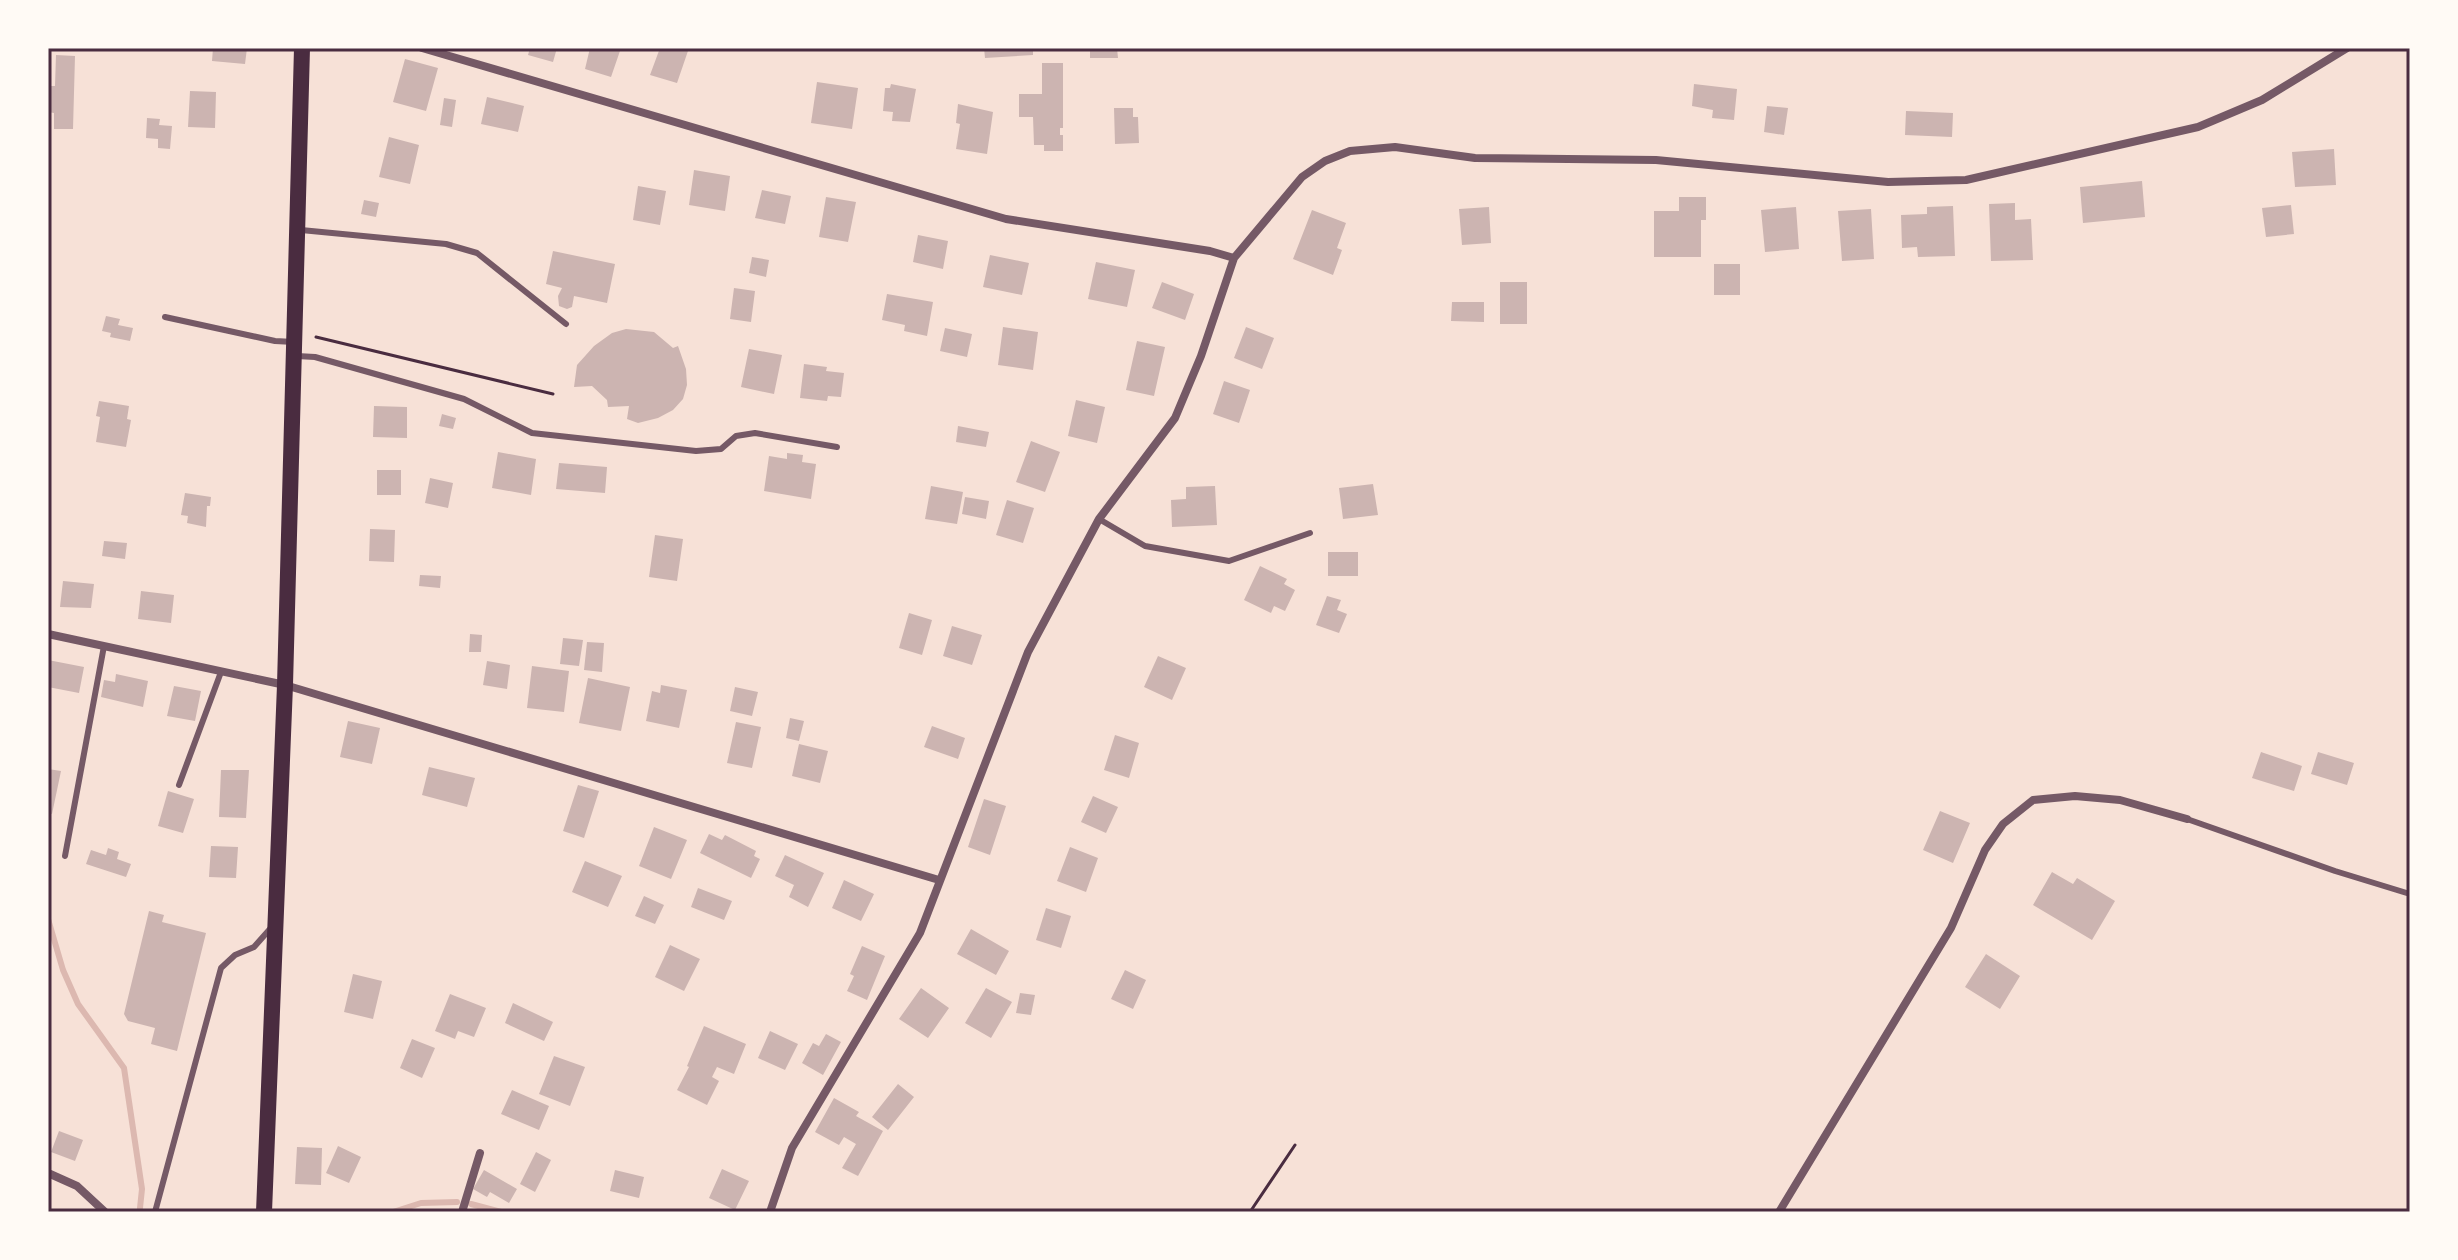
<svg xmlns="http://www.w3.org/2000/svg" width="2458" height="1260" font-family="Montserrat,sans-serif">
<rect width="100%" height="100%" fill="#f7e1d7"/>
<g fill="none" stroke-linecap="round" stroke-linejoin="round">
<!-- stream -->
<path stroke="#dcb8b0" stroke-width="6" d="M48,919L63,970L78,1004L124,1068L142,1189L140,1208
M471,1204L501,1212
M393,1212L421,1203L457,1202"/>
</g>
<!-- building -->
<path fill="#ccb4b1" d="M213,48H247L245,64L212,61Z
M530,48H557L553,62L528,55Z
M590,48H621L611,77L585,69Z
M660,48H689L677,83L650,75Z
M984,48H1033V55L985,58Z
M1090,48H1117L1118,58H1090Z
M56,55L75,56L73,129H54V113L48,112V86H55Z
M405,59L438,68L426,111L393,102Z
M1042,63H1063V128H1060V135H1063V151H1044V145H1034L1033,117H1019V94H1042Z
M817,82L858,88L852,129L811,123Z
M891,84L916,89L910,122L892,121L893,112L883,111L885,88H890Z
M1694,84L1737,89L1734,120L1712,118L1713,110L1692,106Z
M190,91L216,92L215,128L188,127Z
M487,97L524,106L518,132L481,124Z
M444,98L456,100L452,127L440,125Z
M958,104L993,112L987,154L956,149L960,124L956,123Z
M1767,106L1788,108L1784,135L1764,132Z
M1114,108H1133V117H1138L1139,143L1115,144Z
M1906,111L1953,113L1952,137L1905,135Z
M147,118L160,119L159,125L172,126L170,149L158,148V139L146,138Z
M389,137L419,145L410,184L379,177Z
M2334,149L2336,185L2295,187L2292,152Z
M694,170L730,176L725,211L689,205Z
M2142,181L2145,217L2083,223L2080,187Z
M638,186L666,191L660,225L633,220Z
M762,190L791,196L785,224L755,218Z
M826,197L856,202L848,242L819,237Z
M1679,197H1706V220H1701V257H1654V211H1679Z
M364,200L379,203L376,217L361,214Z
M2015,203V220L2031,219L2033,260L1991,261L1989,204Z
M2291,205L2294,234L2266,237L2262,208Z
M1953,206L1955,256L1918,257L1917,247L1902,248L1901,215L1927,214V207Z
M1489,207L1491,243L1462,245L1459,209Z
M1796,207L1799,249L1765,252L1761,210Z
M1871,209L1874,259L1842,261L1838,211Z
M1312,210L1346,223L1337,248L1342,250L1333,275L1293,259Z
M918,235L948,241L943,269L913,262Z
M553,251L615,264L607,303L574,296L572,307L567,309L559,306L558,296L562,288L546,284Z
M990,255L1029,263L1022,295L983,287Z
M752,257L769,260L766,277L749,273Z
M1096,262L1135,270L1127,307L1088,299Z
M1714,264H1740V295H1714Z
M1162,282L1194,294L1185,320L1152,308Z
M1500,282H1527V324H1500Z
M734,288L755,291L751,322L730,319Z
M887,294L933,302L927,336L904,331L905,325L882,320Z
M1452,302H1484V322L1451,321Z
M106,316L120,319L118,325L133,328L130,341L110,337L111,333L102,331Z
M1003,327L1038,332L1033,370L998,365Z
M1246,327L1274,338L1262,369L1234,358Z
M945,328L972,334L967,357L940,351Z
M626,329L654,332L673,348L678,346L686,369L687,385L683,399L673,410L658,418L638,423L627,419L629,406L608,407L607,400L592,386L574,387L577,365L594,346L612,333Z
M1137,341L1165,347L1154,396L1126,390Z
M749,349L782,355L774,394L741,387Z
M804,364L827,367L826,371L844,373L841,397L828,396L827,401L800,398Z
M1224,381L1250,390L1239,423L1213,414Z
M1076,400L1105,407L1097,443L1068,436Z
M99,401L129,406L127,419L131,420L126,447L96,442L100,417L96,416Z
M374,406L407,407V438L373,437Z
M442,414L456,418L453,429L439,426Z
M958,426L989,432L986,447L956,442Z
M1031,441L1060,452L1045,492L1016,482Z
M498,452L536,459L531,495L492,488Z
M787,453L803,455L802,462L816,464L811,499L764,491L769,456L787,459Z
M559,463L607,467L605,493L556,489Z
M377,470H401V495H377Z
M430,478L453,483L448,508L425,503Z
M1373,484L1378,515L1343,519L1339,488Z
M931,486L963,492L957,524L925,519Z
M1215,486L1217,525L1172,527L1171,500L1186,499V487Z
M185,493L211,497L210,506H207L206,527L187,523L188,516L181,515Z
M965,497L989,501L986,519L962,514Z
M1007,500L1034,508L1023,543L996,535Z
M370,529L395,530L394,562L369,561Z
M655,535L683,539L677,581L649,577Z
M104,541L127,543L125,559L102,556Z
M1328,552H1358V576H1328Z
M1260,566L1287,579L1284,584L1295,590L1285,611L1274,606L1271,613L1244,600Z
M420,575L441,576L440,588L419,586Z
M63,581L94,584L91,608L60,607Z
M141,591L174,595L171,623L138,619Z
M1327,596L1341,600L1337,610L1347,614L1339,633L1316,625Z
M909,613L932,620L922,655L899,648Z
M952,626L982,635L972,665L943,656Z
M470,634L482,635L481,652H469Z
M563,638L583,640L579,666L560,664Z
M587,642L604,643L602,672L584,670Z
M1158,656L1186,668L1172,700L1144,687Z
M48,660L84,667L79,693L48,687Z
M487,661L510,665L507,689L483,685Z
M532,666L569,671L564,712L527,708Z
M116,674L148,681L143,707L101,697L104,680L115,682Z
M588,678L630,687L621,731L579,723Z
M661,685L687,690L679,728L646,721L652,691L660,693Z
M174,686L201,691L195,721L167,716Z
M735,687L758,692L752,716L730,711Z
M790,718L804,721L799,741L786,738Z
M348,721L380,728L372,764L340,757Z
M736,722L761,727L752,768L727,763Z
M932,726L965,738L958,759L924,747Z
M1115,735L1139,743L1129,778L1104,770Z
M799,744L828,751L820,783L792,776Z
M2261,752L2302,766L2294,791L2252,778Z
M2318,752L2354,763L2347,785L2311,774Z
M429,767L475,778L467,807L422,795Z
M48,769L61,771L52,814L48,813Z
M221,770H249L246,818L219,817Z
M578,785L599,791L584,838L563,831Z
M168,791L194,799L183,833L158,826Z
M1093,796L1118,807L1106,833L1081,822Z
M984,799L1006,806L990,855L968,847Z
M1940,811L1970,823L1953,863L1923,850Z
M654,827L687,840L671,879L639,866Z
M709,834L722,840L725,835L756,851L754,856L760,859L751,878L700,853Z
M211,846L238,847L236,878L209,877Z
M1070,847L1098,858L1086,892L1057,881Z
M108,848L119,852L117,859L131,864L126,877L86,864L91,850L106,855Z
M785,855L824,873L808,907L789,897L794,885L775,876Z
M585,861L622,876L608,907L572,892Z
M2052,872L2073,884L2077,878L2115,901L2092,940L2033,905Z
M844,880L874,894L861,921L832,908Z
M698,888L732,901L724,920L691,907Z
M644,896L664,905L655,924L635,916Z
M1046,908L1071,916L1061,948L1036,940Z
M149,911L164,915L162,922L206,933L177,1051L151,1044L155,1028L128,1021L124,1014Z
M971,929L1009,951L996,975L957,954Z
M670,945L700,959L684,991L655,977Z
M862,946L885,956L867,1000L847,991L854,976L850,974Z
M1986,954L2020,976L2000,1009L1965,987Z
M1125,970L1146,980L1133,1009L1111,999Z
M353,974L382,981L373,1019L344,1012Z
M921,988L949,1008L928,1038L899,1019Z
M986,988L1012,1002L991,1038L965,1023Z
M1020,993L1035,995L1031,1015L1016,1013Z
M450,994L486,1008L474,1037L458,1031L455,1039L435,1031Z
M513,1003L553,1022L544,1041L505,1023Z
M704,1026L746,1044L734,1074L717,1067L712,1077L719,1081L707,1105L677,1090L689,1067L687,1066Z
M770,1031L798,1044L785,1070L758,1058Z
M826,1034L841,1042L823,1075L802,1063L813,1043L819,1046Z
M412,1039L435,1048L422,1078L400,1068Z
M554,1056L585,1067L570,1106L539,1094Z
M898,1084L914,1097L888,1130L872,1117Z
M512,1090L549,1106L539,1130L501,1114Z
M834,1098L859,1112L856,1116L883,1131L858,1176L842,1168L856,1144L844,1137L839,1145L815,1132Z
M59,1131L83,1140L75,1161L51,1152Z
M338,1146L361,1157L349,1183L326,1173Z
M297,1147L322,1148L321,1185L295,1184Z
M536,1152L551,1160L535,1192L520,1184Z
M722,1169L749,1181L735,1210L709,1198Z
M484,1170L517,1189L509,1203L490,1192L487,1197L473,1189Z
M615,1170L644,1177L639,1198L610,1191Z"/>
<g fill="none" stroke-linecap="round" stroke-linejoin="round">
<!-- path -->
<path stroke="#4a2c40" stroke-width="3" d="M316,337L553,394
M1250,1212L1295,1145"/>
<!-- service -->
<path stroke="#755966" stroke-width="6" d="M301,230L446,244L477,253L566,324
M165,317L275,341L294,342
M297,356L315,357L464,399L532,433L696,451L721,449L736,436L755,433L837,447
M1099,519L1145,546L1229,561L1310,533
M179,785L221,672
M2187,819L2335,871L2410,894
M65,856L104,646
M155,1212L221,968L235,955L254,947L270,929"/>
<!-- minor -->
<path stroke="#755966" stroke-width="8" d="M422,48L1006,219L1210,251L1234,258L1302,177L1325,161L1350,151L1395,147L1475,158L1656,160L1888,182L1966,180L2198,127L2262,100L2347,48
M48,634L285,685L939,880
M48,1173L77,1186L105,1212
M462,1212L480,1153
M770,1212L792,1148L920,933L1028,652L1099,519L1175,418L1201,356L1234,258
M1779,1212L1951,928L1985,850L2003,824L2033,800L2075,796L2120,800L2187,819"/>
<!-- secondary -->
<path stroke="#4a2c40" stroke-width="16" d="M264,1212L285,685L302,48"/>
</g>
<!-- border -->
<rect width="2458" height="1260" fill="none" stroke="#fffaf5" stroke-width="100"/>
<rect x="50" y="50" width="2358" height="1160" fill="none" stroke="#4a2c40" stroke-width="3"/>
</svg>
